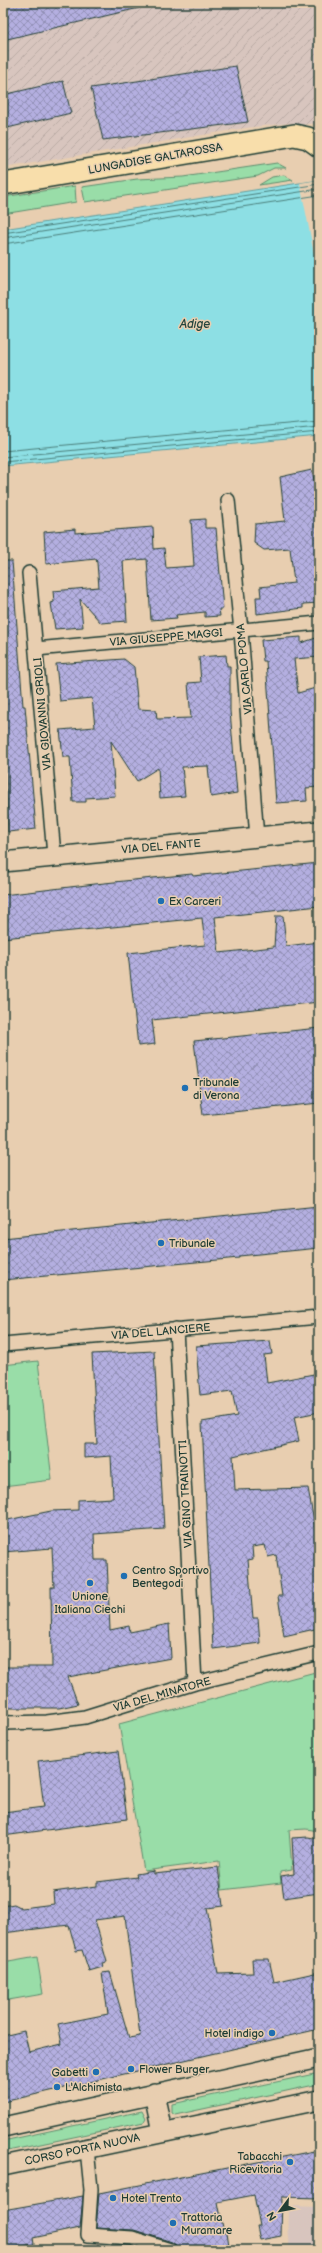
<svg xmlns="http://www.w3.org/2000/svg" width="322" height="2253" font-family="'Balsamiq Sans',sans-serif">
<defs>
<pattern id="industrial-furrows" width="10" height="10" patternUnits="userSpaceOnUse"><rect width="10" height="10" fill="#d8c5be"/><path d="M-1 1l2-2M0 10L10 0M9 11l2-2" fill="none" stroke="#b9aaa4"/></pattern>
<pattern id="building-cross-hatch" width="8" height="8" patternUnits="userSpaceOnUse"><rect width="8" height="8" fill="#b4afe0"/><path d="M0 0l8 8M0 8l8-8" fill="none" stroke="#9290b6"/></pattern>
</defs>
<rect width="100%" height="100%" fill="#e8ceb0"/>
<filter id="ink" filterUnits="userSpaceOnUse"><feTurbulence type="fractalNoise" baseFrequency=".025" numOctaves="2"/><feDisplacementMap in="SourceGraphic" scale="8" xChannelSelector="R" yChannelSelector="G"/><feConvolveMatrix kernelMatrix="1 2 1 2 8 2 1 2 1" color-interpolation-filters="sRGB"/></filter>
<g filter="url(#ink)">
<!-- built -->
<path fill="#d8c5be" d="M289,2206L319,2207V2250H288Z"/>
<!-- industrial -->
<path fill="url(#industrial-furrows)" d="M3,3H319V123L300,125L290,123L245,128L3,168Z"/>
<!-- green -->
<path fill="#99dda8" stroke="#5c8d6e" d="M277,163L286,168H274L258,176L85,202L82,187L137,179L183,177Z
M284,175L293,180L259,185L272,177Z
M75,186L76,202L3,214V197Z
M38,1361L52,1480L3,1486V1365Z
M319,1671V1831L306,1829L289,1830L292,1870L280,1872L281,1883L222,1890L219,1861L144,1871L119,1724Z
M37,1957L43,1994L3,2001V1963Z
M319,2073V2084L175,2115L172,2113V2104Z
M142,2111L146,2119L144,2122L3,2152V2141Z"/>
<!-- water -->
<path fill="#8ddfe4" stroke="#619e9e" d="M319,180V436L3,466V229Z"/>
<!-- pier -->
<path fill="#e8ceb0" d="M319,180V279L300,183Z"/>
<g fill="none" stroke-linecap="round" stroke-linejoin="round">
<!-- shore -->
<path stroke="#4b7e7a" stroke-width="1" d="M3,233L319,184
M3,238L319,189
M3,244L319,195
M3,451L319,421
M3,457L319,427
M3,462L319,432"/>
</g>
<!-- building -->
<path fill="url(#building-cross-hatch)" stroke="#1f3d34" d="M3,3H138L139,8L3,40Z
M236,66L248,122L103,140L91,88Z
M63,81L71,113L3,129V95Z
M312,470L319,505V526H316L319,552V603L303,604V608L257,614L256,597H261L260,587L294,583L290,548L264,550L254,543L255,524L285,521L280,477Z
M205,519V528H216L223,609H219L220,616L205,617V612L176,615L177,618L151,620L147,559L123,561L127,621L101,623L80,599L83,627L55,629L51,603L54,602L53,591L99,587L97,563L96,559L46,564L44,532L75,529V533L153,527L154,549L164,548L166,568L194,566L191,520Z
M3,561H12L23,706H25L36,829L8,832L6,766L3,767Z
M301,637V643L319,637V657L294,659L298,693L319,687V787L306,788L307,801L276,803L266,661H263L261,640Z
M226,655L227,666H230V711L237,793L211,797L208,766L182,767L185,796L160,798L158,768L137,781L111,741L115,796L86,798V802H73L70,757H63L60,730L95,727L92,698L60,701L56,664L124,659L134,667L138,709L156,710L157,719L191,718L188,683L201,682L199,657Z
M319,863V906L215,917L219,953L274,947L276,916H283L286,946L319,942V1002L152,1020L155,1044L138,1046L128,953L205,945L202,918L3,938V895L95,884L192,874L193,876Z
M319,1028V1103L203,1115L194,1041Z
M319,1206V1248L239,1256V1258L3,1280V1238Z
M270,1341L272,1354L264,1355L267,1383L319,1373V1412L294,1417L299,1441L233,1456L235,1490L308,1488L315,1528H319V1575L316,1576L319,1590V1628L284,1636L278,1596H282L276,1555L268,1557L265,1545L252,1547L253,1559L248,1560L253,1618H258L260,1643L213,1649L202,1422L237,1416L232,1391L200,1395L196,1346Z
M154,1351L164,1529L94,1534L95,1560H107L110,1630L129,1626L130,1632L169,1624L171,1658L68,1677L78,1704L59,1708H3V1667H52L51,1587H54L52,1548L3,1552V1521L51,1511L78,1510V1500L113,1498L111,1456L84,1458V1444H97L92,1354Z
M118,1751L127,1819L3,1836V1812L44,1807L38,1761Z
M308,1837L319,1839V1893L284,1898L281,1876L294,1874L292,1838Z
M218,1867L223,1906L207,1908L218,1974L253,1973L252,1959H269L274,1982L319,1972V2029L3,2102V2036L24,2031L29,2052L62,2044L58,2024L108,2014L102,1973L110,1972L129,2038L140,2036L125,1916L95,1920L107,1962L102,1963L103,1967L89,1971L82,1950L76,1951L69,1925L3,1933V1906L14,1904L22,1908L54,1904L53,1892L97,1886V1882L137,1877L136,1874L154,1871V1874Z
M319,2150V2198L282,2197L281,2236L260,2240L257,2226H260L254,2195L218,2202L224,2233L227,2232L229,2246L201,2250H178L172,2242L134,2230L96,2228L99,2193Z
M83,2196L80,2228L33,2238L34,2244L3,2249V2210Z"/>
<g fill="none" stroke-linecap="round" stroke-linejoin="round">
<defs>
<path id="street" d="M228,500L241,631L257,838
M29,573L54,855
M36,649L319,623
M176,1329L195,1683
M3,1345L319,1317
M3,1723L47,1722L85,1717L195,1683L319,1653
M87,2149L91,2189L88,2235L132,2238L170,2250"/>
<path id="secondary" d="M3,862L319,831
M154,2093L162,2132
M3,2127L319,2058
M3,2166L319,2100"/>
<path id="primary" d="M3,184L294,135L308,138L319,146"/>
</defs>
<!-- street casing -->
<use href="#street" stroke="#1f3d34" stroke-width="16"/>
<!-- secondary casing -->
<use href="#secondary" stroke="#1f3d34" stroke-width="22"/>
<!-- primary casing -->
<use href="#primary" stroke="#1f3d34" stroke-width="24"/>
<!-- street -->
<use href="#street" stroke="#e8ceb0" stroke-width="13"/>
<!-- secondary -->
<use href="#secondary" stroke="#e8ceb0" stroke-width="19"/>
<!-- primary -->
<use href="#primary" stroke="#f8deab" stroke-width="21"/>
</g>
</g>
<!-- markers -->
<g fill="#1f6fb2" stroke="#e8ceb0" stroke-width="1.5">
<circle cx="161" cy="901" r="4"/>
<circle cx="185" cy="1088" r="4"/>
<circle cx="161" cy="1243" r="4"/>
<circle cx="124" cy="1576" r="4"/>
<circle cx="90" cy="1583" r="4"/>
<circle cx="272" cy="2033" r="4"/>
<circle cx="131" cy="2069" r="4"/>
<circle cx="96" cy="2072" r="4"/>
<circle cx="57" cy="2087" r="4"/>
<circle cx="290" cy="2162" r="4"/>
<circle cx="113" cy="2198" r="4"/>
<circle cx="173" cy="2223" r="4"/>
</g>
<g text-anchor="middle" stroke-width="3" stroke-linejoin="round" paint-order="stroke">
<!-- street labels -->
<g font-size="11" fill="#1f3d34" stroke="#e8ceb0">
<text transform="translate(155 158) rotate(-10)" y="4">LUNGADIGE GALTAROSSA</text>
<text transform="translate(166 637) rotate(-5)" y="4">VIA GIUSEPPE MAGGI</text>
<text transform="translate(244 669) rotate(-95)" y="4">VIA CARLO POMA</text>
<text transform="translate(42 714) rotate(-95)" y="4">VIA GIOVANNI GRIOLI</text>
<text transform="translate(161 846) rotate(-5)" y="4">VIA DEL FANTE</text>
<text transform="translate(161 1331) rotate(-5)" y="4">VIA DEL LANCIERE</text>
<text transform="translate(185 1494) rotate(-93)" y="4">VIA GINO TRAINOTTI</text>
<text transform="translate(162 1694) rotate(-16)" y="4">VIA DEL MINATORE</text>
<text transform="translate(82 2149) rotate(-12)" y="4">CORSO PORTA NUOVA</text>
</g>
<!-- poi labels -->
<g font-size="11" fill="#1f3d34" stroke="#e8ceb0" text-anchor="start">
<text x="169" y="905">Ex Carceri</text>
<text x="193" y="1086">Tribunale<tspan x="193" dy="13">di Verona</tspan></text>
<text x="169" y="1247">Tribunale</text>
<text x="132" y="1574">Centro Sportivo<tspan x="132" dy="13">Bentegodi</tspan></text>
<text x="90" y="1600" text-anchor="middle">Unione<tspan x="90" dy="13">Italiana Ciechi</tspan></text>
<text x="264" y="2037" text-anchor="end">Hotel indigo</text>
<text x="139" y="2073">Flower Burger</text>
<text x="88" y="2076" text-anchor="end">Gabetti</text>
<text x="65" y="2091">L'Alchimista</text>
<text x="282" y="2160" text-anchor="end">Tabacchi<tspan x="282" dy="13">Ricevitoria</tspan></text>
<text x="121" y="2202">Hotel Trento</text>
<text x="181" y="2221">Trattoria<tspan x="181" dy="13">Muramare</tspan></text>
</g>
<!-- water labels -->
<g font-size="12" font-style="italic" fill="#24453d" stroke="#e8ceb0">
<text x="195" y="328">Adige</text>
</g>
</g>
<!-- margin -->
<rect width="322" height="2253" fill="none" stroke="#e8ceb0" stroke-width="16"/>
<rect x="8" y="8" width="306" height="2237" fill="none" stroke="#1f3d34" stroke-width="1.5" filter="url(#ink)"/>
<!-- north arrow -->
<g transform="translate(280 2211) rotate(238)" stroke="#e8ceb0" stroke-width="3" paint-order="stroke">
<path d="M0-3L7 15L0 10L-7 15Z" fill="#1f3d34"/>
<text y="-6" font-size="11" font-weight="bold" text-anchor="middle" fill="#1f3d34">N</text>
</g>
</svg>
